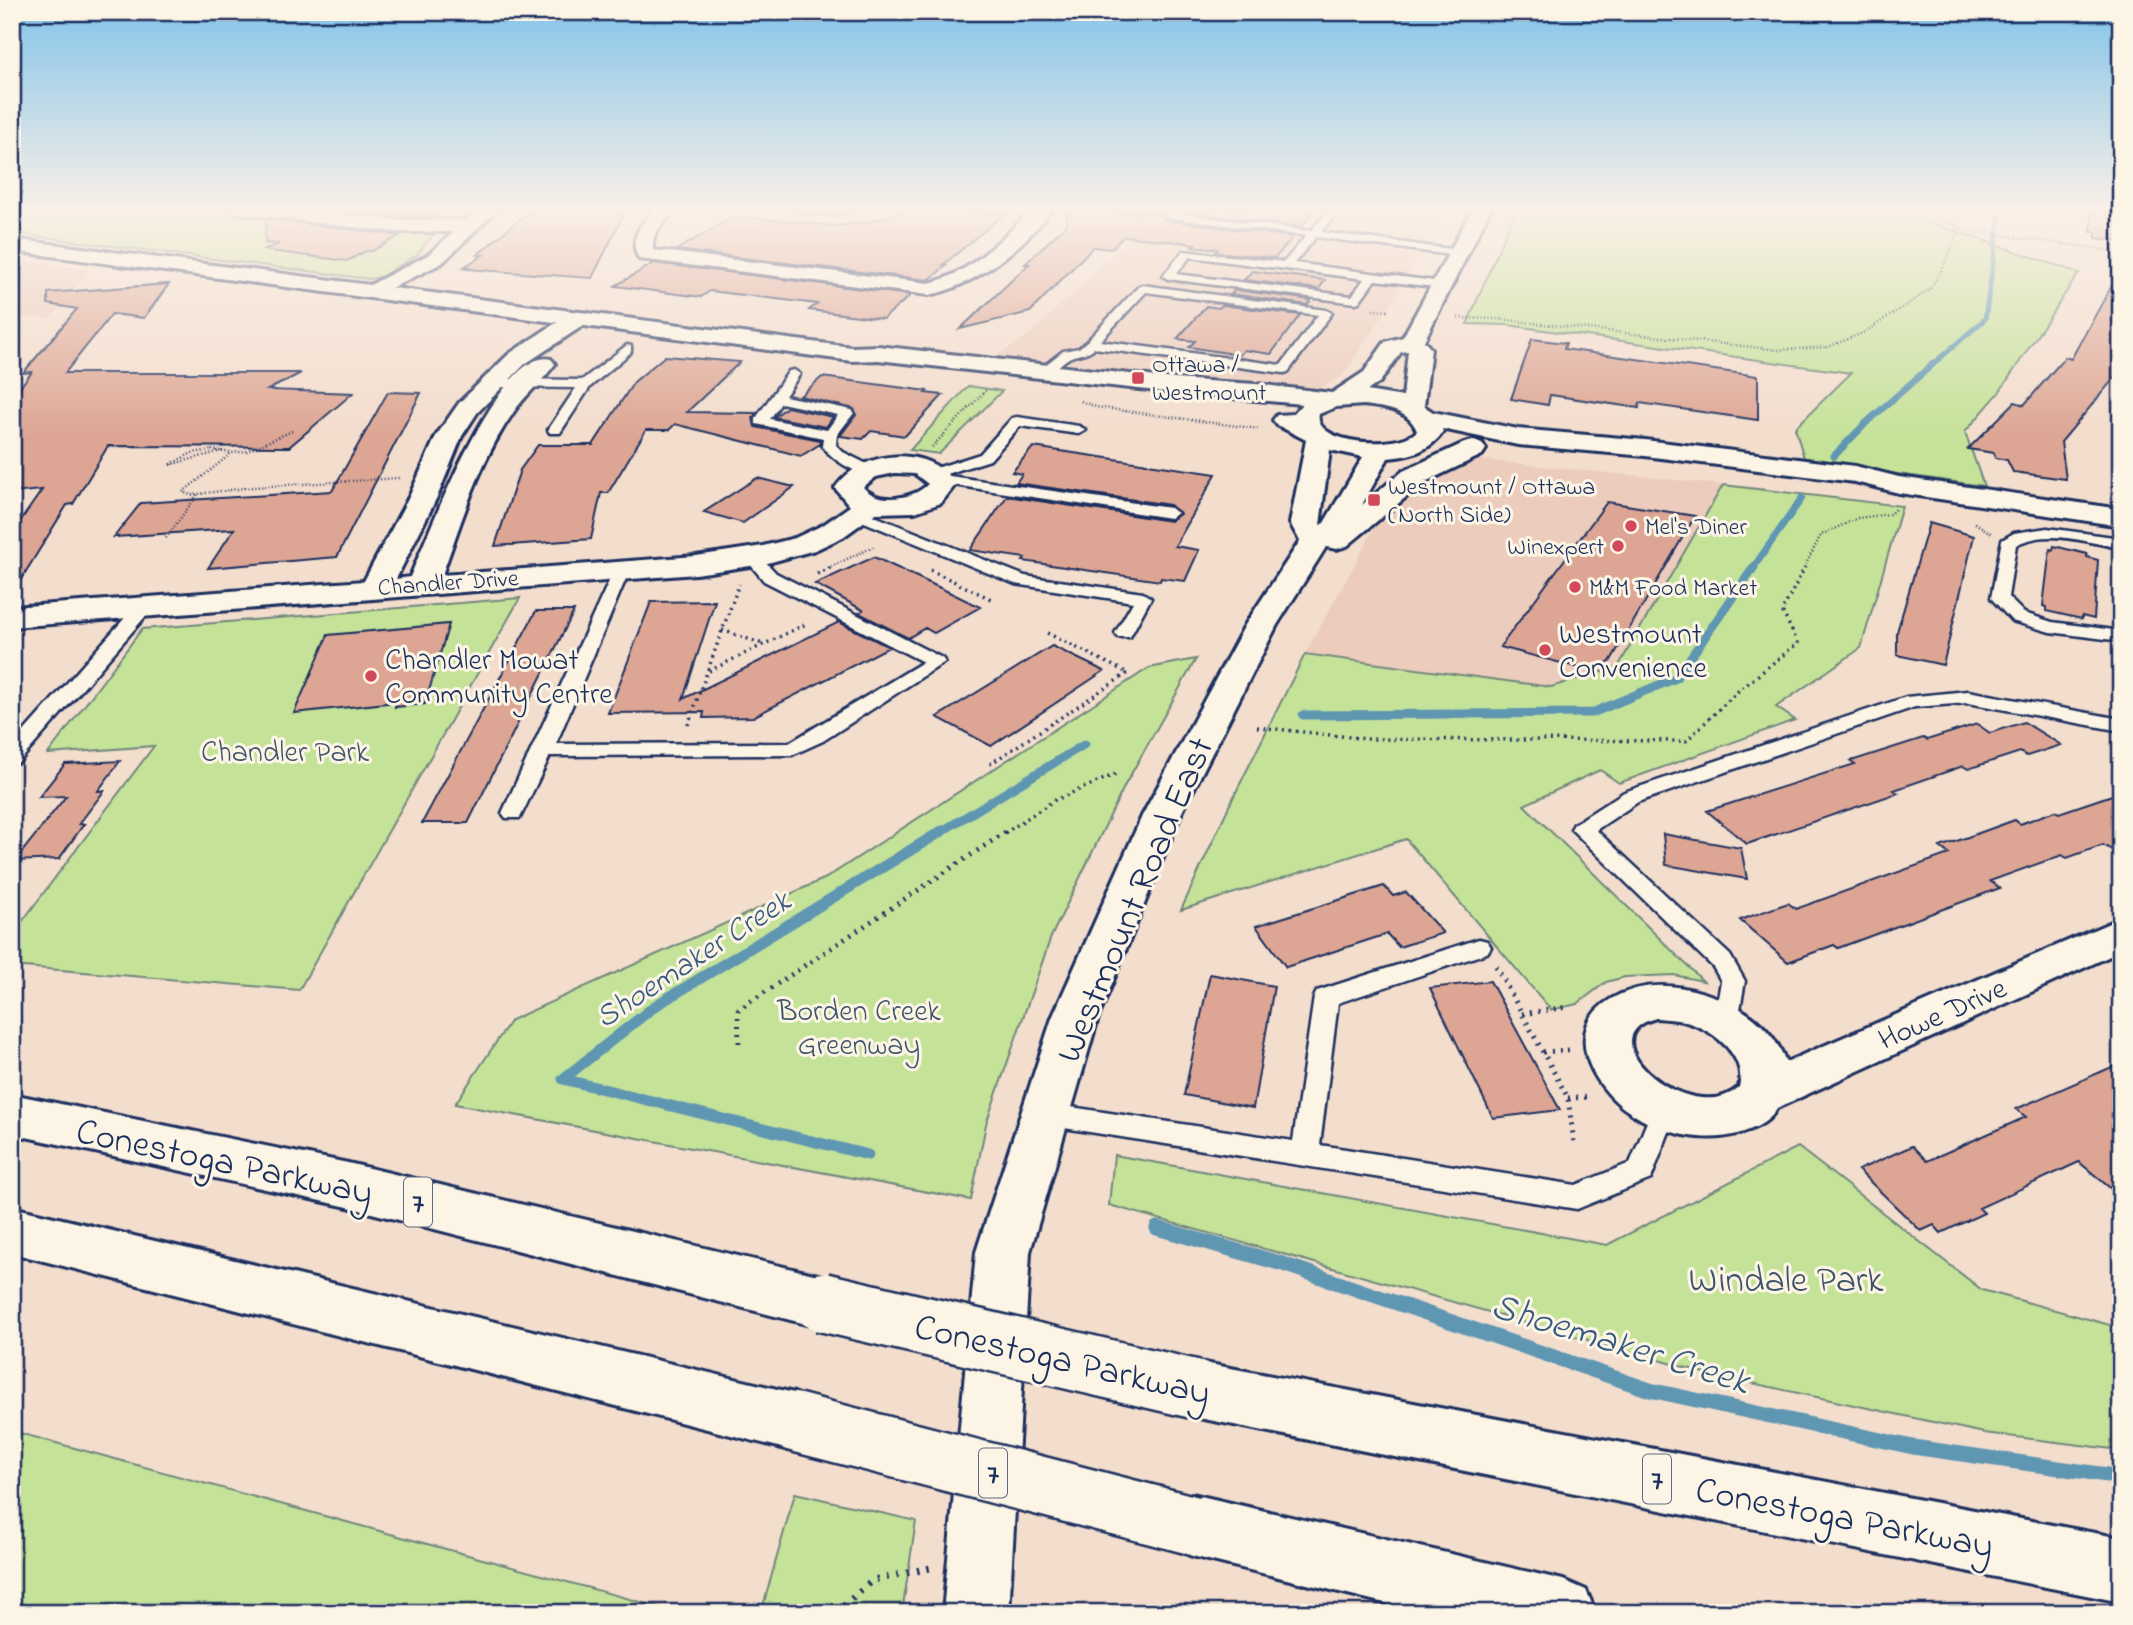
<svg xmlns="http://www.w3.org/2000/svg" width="2133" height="1625" font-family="'Indie Flower',sans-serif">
<rect width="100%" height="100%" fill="#f3ddcd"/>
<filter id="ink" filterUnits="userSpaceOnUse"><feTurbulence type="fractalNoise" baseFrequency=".0143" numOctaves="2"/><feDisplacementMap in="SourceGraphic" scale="14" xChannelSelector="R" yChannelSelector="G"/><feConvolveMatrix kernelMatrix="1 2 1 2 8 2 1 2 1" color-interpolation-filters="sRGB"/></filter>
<g filter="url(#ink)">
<!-- built -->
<path fill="#ecccbc" d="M1158,208H1449L1388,308L1342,376L1321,387L1291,393L995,357L1025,338L1098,270Z
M12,259L90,270L51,318L12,317Z
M1445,456L1723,485L1618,667L1551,687L1305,654L1366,544L1392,487Z"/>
<!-- green -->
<path fill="#c5e299" stroke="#70887c" stroke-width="2" d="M12,208H465L433,235L417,255L380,277L369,279L12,233Z
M1516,208H1888L2079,273L1998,394L1965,432L1984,486L1805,461L1795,428L1851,373L1508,325L1467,324Z
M968,386L1002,391L939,454L910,450Z
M1723,485L1902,506L1861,648L1776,707L1795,720L1619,783L1600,770L1524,805L1703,981L1674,975L1625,977L1606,982L1577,1004L1551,1010L1406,839L1181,910L1228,808L1305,654L1551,687L1618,667Z
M520,598L299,990L12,966V935L154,746L48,754L142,629Z
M1196,659L1126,783L1051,937L986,1124L971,1200L455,1104L511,1020L826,878L1149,668Z
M1798,1147L1982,1290L2121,1328V1450L1984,1433L1705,1373L1109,1205L1114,1155L1607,1245Z
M12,1431L681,1613H12Z
M795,1493L916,1521L902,1613H761Z"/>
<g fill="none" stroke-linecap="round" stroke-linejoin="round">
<!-- stream-far4 -->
<path stroke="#5f96b2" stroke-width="5" d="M1932,365L1985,319L2001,208"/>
<!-- stream-far3 -->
<path stroke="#5f96b2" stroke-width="7" d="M1834,456L1866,423L1934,363
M1753,568L1802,498"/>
<!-- stream-far2 -->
<path stroke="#5f96b2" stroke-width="9" d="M1303,715L1592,713L1676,678L1754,567
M939,833L1085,744"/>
<!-- stream-far1 -->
<path stroke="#5f96b2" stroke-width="11" d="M868,1155L563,1079L655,1006L942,831"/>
<!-- stream -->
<path stroke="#5f96b2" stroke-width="15" d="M1157,1228L1283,1264L1650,1390L1913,1447L2121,1477"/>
</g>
<!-- building -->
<path fill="#dda694" stroke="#1b2f5e" stroke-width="2" d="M309,208H448L432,217H395Z
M533,208H627L592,278L466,269L469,267H464L483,255H477Z
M903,208L1005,213L943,265H947L929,280L676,250L735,216L835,226L869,222L894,214Z
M1068,208L1161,214L1165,220L1293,237L1275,258L1215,252L1218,249L1192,246L1195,244L1124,236L1111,249L1093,247L1030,312L960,329L1029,264H1025L1066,225Z
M1182,208H1316L1301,227L1180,211Z
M2092,208H2121V241L2096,238V232H2091Z
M266,219L395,235H401L372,251H366L347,261L263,250L279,244L265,243Z
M654,263L911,295L883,319L809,310L817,304L710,291L701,297L615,286Z
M2121,269V370L2061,442L2066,479L2013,472L2007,460L1996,458L1994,453L1968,449L2015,402L2024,405L2065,357L2071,359Z
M1252,271L1325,280L1319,289L1244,280Z
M169,284L144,318L112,314L65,373H301L268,390L353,393L289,447L108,446L73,504L67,505L12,594V533L42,490L12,493V397L32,372L23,373L77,309L48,304V293Z
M1235,290L1311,300L1307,305L1231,294Z
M1222,305L1300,315L1271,354L1244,350L1240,355L1189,347L1195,341L1177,339L1206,306L1219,308Z
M1532,339L1566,343L1564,349L1758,376V420L1640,403L1639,408L1550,395L1548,405L1511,399Z
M665,356L740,362L687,412L756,413L753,418L755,427L820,440V444L801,456L675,424L669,430H646L608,493H601L591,539L495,546L520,470L538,445H593L634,382Z
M822,377L927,391L925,393L943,395L905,436L871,431L863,439L840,436L856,415L854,409L800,396Z
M388,392L421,393L337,557L208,568L234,529L114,537L141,503L332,491Z
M787,407L833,417L826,427L774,417Z
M1033,447L1216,474L1175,546L1199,550L1185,581L1161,578L1160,581L1023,561L1025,558L970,550L1007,496L1170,521L1180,514L1170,505L1016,483L1022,474L1012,472Z
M757,478L794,487L743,523L704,512Z
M1607,502L1695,516L1610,662L1584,669L1500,647Z
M1929,523L1974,536L1943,665L1897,655V632Z
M2054,546L2087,554V557L2098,560L2094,619L2082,616V619L2046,611V607L2043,606L2050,549L2053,550Z
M874,557L953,594L980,607L934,633L925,628L908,638L859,613L863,610L815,584Z
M715,601L683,699L839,622L889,647L753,717L703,718L704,712L608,713L651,602Z
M536,611H574L468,823H422Z
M449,624L425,704L395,707L396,702L294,713L328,635Z
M1052,646L1104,671L991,746L937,717Z
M2024,722L2061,745L2027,756L2020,752L1968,769L1963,766L1894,790L1898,793L1747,844L1707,811L1855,764L1851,761L1923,738L1927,740L1977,724L1990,733Z
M120,761L98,791H104L79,824H84L59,859L15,861L66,796L39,797L65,764Z
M2121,792V855L2103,845L2067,858L2062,855L1990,881L2000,888L1838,948L1834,945L1788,962L1740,920L1788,903L1796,909L1949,854L1940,847L2015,820L2020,824L2055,811L2059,813Z
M1663,834L1741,848L1747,879L1666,865Z
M1384,886L1393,896L1406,892L1443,933L1399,947L1387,934L1286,967L1256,926Z
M1210,974L1274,986L1253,1108L1184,1095Z
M1490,981L1560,1110L1493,1118L1430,988Z
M2121,1063V1197L2079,1162L1979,1208L1984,1213L1941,1233L1934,1225L1921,1231L1858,1170L1912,1146L1927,1161L2026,1117L2016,1109Z"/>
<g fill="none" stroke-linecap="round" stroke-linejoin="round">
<defs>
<path id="service" d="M1169,208H1179L1175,213L1311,231L1331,208H1341L1321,232L1458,250L1463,253L1458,256L1316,237L1294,263L1442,282L1448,285L1442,288L1375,280L1359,302L1355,303L1168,279L1163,276L1183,251L1284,262L1306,236L1165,217L1163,215ZM1190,257L1364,279L1352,296L1176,274Z
M1143,285L1326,310L1332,313L1288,372L1284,373L1094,348C1086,355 1080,353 1071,357C1059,362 1055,376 1040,375V369L1063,351L1079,348L1087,341L1139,286ZM1146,292L1318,315L1281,365L1100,341Z
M627,345L631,346V352L590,387L560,433H550L548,430L576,388L491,387L485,383L491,379L582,380Z
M794,370L800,374L785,396L852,410L854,413L837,435L836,445L843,452L873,467L875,470L873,473C856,476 832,459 822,446L823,438L756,424V418L789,371ZM781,403L838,415L827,430L770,419Z
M1017,417L1079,426L1086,430L1079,434L1020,426L990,460L943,475L1170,508L1178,513L1170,518L940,483L935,482L934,477L928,473L930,470L980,454L1012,418Z
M857,509L1025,576L1143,593L1151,598L1130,637H1118L1115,633L1133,602L1015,584L852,517L849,514Z
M2047,528L2121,538V548C2088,543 2047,528 2016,545L2008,597L2024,613L2052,622L2121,631V641L2050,632L2012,621L1991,598L2002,540L2014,533Z
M752,552L758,554L776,573L942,658L945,662L823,741L792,755L550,756L520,818H506L502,813L616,566L622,564L630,569L556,744L789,743L923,662L764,581L744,557Z
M145,601L151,602L154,606L151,610L19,762L12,764V745L139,602Z
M1968,691L2121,719V731L1968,703L1915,707L1638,802L1596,830L1730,955L1745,981L1738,1021L1735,1028L1726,1030L1717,1028L1714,1021L1721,981L1713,967L1571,829L1574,824L1624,792L1906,697Z
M1479,939L1487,941L1491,947L1487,953L1338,1003L1320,1145L1576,1185L1630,1163L1656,1100L1665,1097L1674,1100L1678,1108L1651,1179L1577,1209L1045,1125L1036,1122L1032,1114L1036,1106L1045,1103L1293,1141L1314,997L1317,991Z"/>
<path id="minor" d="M229,208H285L395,220H466L480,208H499L442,263L375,296L368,294L365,290L368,286L428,255L454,232H395L238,213Z
M657,208H677C666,222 651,230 653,250L929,283C972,274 1003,236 1034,208H1053C1025,246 976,286 929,295L639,259C627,239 642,222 657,208Z
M792,208H856C847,216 801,216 792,208Z
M579,312L587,313L590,318L587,323L525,364L477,413L462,436L438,495L396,579L410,577C427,538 499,346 551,359L555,364C542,382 525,395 513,413C479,462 462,520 442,575L696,556L763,546L795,538L823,525L850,506L835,488C862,449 928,444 956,484L941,503L915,512L876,513L843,537L815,550L764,564L696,574L12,627V607L364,581L410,495L436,436L459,403L509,354L571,313ZM895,473L915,474L928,484C914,499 878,505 863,487L876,477Z
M2121,918V951L1777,1108C1770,1121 1758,1127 1744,1132C1706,1145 1661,1134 1628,1111C1591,1085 1561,1028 1611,999C1641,982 1672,983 1704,993C1740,1004 1772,1025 1786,1062ZM1656,1018C1667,1019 1679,1019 1689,1023C1715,1031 1747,1057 1739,1087C1692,1130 1582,1038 1656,1018Z"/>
<path id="secondary" d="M1473,208H1491L1424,341L1431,349L1424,406L1433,412L1518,429L1645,440L1855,466L1899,477L2121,509V526L1899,493L1855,482L1645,456L1518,445L1442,429L1443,432C1430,451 1410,456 1388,458L1362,505L1403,471L1464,443L1473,441L1482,443L1486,449L1482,455L1423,483L1347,546L1337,549L1326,547L1277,625L1180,816L1098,1018L1030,1252L1009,1613H943L976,1252L1052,1018L1142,816L1245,625L1300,541L1290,523L1306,440L1277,425L1273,420L1277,415L1293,414L1302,404L1175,393L878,360L852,361L12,251V239L852,347L878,346L1175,379L1256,384L1332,393L1364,372L1385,342L1403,337ZM1408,351L1403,397L1367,391L1380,382L1401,352ZM1364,405C1384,408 1409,409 1417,431C1397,451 1312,444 1319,414L1336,407ZM1330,450L1363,457L1324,523L1320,525Z"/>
<path id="motorway" d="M12,1094L348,1163L822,1276L842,1284L850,1302L842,1320L822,1328L348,1207L12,1134Z
M12,1207L794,1393L815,1401L824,1422L815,1443L794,1451L12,1253Z
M1194,1361L2121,1538V1602L1194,1417L1173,1409L1165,1389L1173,1369Z
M1192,1494L1563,1580L1586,1590L1596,1613H1425L1192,1556L1170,1547L1161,1525L1170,1503Z"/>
</defs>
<!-- service casing -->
<use href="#service" stroke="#1b2f5e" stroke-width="5"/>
<!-- minor casing -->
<use href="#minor" stroke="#1b2f5e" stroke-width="6"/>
<!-- secondary casing -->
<use href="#secondary" stroke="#1b2f5e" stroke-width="6"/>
<!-- motorway casing -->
<use href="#motorway" stroke="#1b2f5e" stroke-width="6"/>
<!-- path-far3 -->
<path stroke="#1b2f5e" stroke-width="2.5" stroke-dasharray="1 2.5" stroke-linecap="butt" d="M1117,208L1148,211
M1901,208L1971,231L2121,252
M1373,310L1390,311
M1458,318L1498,319L1779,350L1828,347L1865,332L1929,290L1942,270L1960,228L1938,208
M1081,401L1096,407L1259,429
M292,431L247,451L232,453L183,492L190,495L253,487L399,478
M932,447L986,390
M212,450L222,451L169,465L192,453Z
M222,451L231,453
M1975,523L1991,533
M166,538L198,494
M828,568L875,546
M1804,568L1821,535L1858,518L1890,514L1895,509"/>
<!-- path-far2 -->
<path stroke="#1b2f5e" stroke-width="3.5" stroke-dasharray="2 4.5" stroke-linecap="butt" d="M930,570L993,600
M817,574L832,567
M722,630L763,644
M709,671L808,623
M688,725L739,584
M1257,727L1368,739L1686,741L1737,692L1798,643L1782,611L1805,567
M990,764L1128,673L1045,632
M1005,833L1053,801L1116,774"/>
<!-- path-far1 -->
<path stroke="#1b2f5e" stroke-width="5" stroke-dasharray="2 6" stroke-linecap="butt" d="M1496,966L1568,1098L1574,1143
M1522,1014L1567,1007
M739,1043L738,1010L1007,831
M1543,1052L1570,1050
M1568,1098L1591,1097"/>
<!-- path -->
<path stroke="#1b2f5e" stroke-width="7" stroke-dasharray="2.5 8" stroke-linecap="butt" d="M836,1613L873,1580L930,1568"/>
<!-- service -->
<use href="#service" fill="#fcf5e5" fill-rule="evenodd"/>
<!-- minor -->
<use href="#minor" fill="#fcf5e5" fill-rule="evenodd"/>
<!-- secondary -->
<use href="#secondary" fill="#fcf5e5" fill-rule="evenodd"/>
<!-- motorway -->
<use href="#motorway" fill="#fcf5e5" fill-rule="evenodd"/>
<defs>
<path id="motorway-bridge" d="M822,1302L1194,1389
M794,1422L1192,1525"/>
</defs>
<!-- motorway-bridge casing -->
<use href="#motorway-bridge" stroke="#1b2f5e" stroke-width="63" stroke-linecap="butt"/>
<!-- motorway-bridge -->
<use href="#motorway-bridge" stroke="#fcf5e5" stroke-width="58"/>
</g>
</g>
<!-- sky -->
<linearGradient id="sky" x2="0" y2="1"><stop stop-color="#83c4e9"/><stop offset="0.48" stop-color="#faf0e8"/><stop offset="1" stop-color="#faf0e8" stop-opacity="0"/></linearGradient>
<rect width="2133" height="436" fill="url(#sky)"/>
<!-- markers -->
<g fill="#d1495b" stroke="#fcf5e5" stroke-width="2.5">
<rect x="1131" y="371" width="14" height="14" rx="3.5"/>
<rect x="1367" y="493" width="14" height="14" rx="3.5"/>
<circle cx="1631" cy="526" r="7"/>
<circle cx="1618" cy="546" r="7"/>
<circle cx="1575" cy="587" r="7"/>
<circle cx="1545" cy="650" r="7"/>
<circle cx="371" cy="676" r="7"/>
</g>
<g text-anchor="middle" stroke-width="6" stroke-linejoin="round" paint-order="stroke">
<!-- far-poi labels -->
<g font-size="24" fill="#1b2f5e" stroke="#fcf5e5" text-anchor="start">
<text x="1152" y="372">Ottawa /<tspan x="1152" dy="28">Westmount</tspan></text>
<text x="1388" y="494">Westmount / Ottawa<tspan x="1388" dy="28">(North Side)</tspan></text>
<text x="1645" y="534">Mel's Diner</text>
<text x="1604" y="554" text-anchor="end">Winexpert</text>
<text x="1589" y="595">M&amp;M Food Market</text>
</g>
<!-- far-street labels -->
<g font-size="24" fill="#1b2f5e" stroke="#fcf5e5">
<text transform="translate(448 582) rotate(-4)" y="8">Chandler Drive</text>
</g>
<!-- shield labels -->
<g fill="#fcf5e5" stroke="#5e6a86" stroke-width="2">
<rect x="404" y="1177.5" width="28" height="49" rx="5"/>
<rect x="979" y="1448.5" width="28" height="49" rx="5"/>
<rect x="1643" y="1454.5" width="28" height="49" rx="5"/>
</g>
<g font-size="28" font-weight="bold" fill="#1b2f5e">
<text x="418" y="1212">7</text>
<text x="993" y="1483">7</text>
<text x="1657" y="1489">7</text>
</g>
<!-- poi labels -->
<g font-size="30" fill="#1b2f5e" stroke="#fcf5e5" text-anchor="start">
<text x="1559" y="643">Westmount<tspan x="1559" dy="34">Convenience</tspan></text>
<text x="385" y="669">Chandler Mowat<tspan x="385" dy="34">Community Centre</tspan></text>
</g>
<!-- park labels -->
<g font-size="30" fill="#3d536a" stroke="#fcf5e5">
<text x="285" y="761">Chandler Park</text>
<text x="859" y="1020">Borden Creek<tspan x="859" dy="34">Greenway</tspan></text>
</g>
<!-- street labels -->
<g font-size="30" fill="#1b2f5e" stroke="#fcf5e5">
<text transform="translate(1942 1013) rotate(-24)" y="10">Howe Drive</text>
</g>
<!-- water labels -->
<g font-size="32" font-style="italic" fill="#375a81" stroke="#fcf5e5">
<text transform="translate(692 958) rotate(-33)" y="11">Shoemaker Creek</text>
</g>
<!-- near-street labels -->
<g font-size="37" fill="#1b2f5e" stroke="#fcf5e5">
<text transform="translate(1133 899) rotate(-67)" y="13">Westmount Road East</text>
<text transform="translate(225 1160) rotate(12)" y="13">Conestoga Parkway</text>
<text transform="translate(1063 1358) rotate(13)" y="13">Conestoga Parkway</text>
<text transform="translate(1845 1516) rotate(11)" y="13">Conestoga Parkway</text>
</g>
<!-- near-park labels -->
<g font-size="37" fill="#3d536a" stroke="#fcf5e5">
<text x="1786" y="1291">Windale Park</text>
</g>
<!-- near-water labels -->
<g font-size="38" font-style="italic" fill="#375a81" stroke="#fcf5e5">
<text transform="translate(1621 1342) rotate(17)" y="13">Shoemaker Creek</text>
</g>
</g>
<!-- margin -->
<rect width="2133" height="1625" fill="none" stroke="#fcf5e5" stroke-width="42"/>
<rect x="21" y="21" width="2091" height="1583" fill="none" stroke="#1b2f5e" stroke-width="2.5" filter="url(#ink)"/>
</svg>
